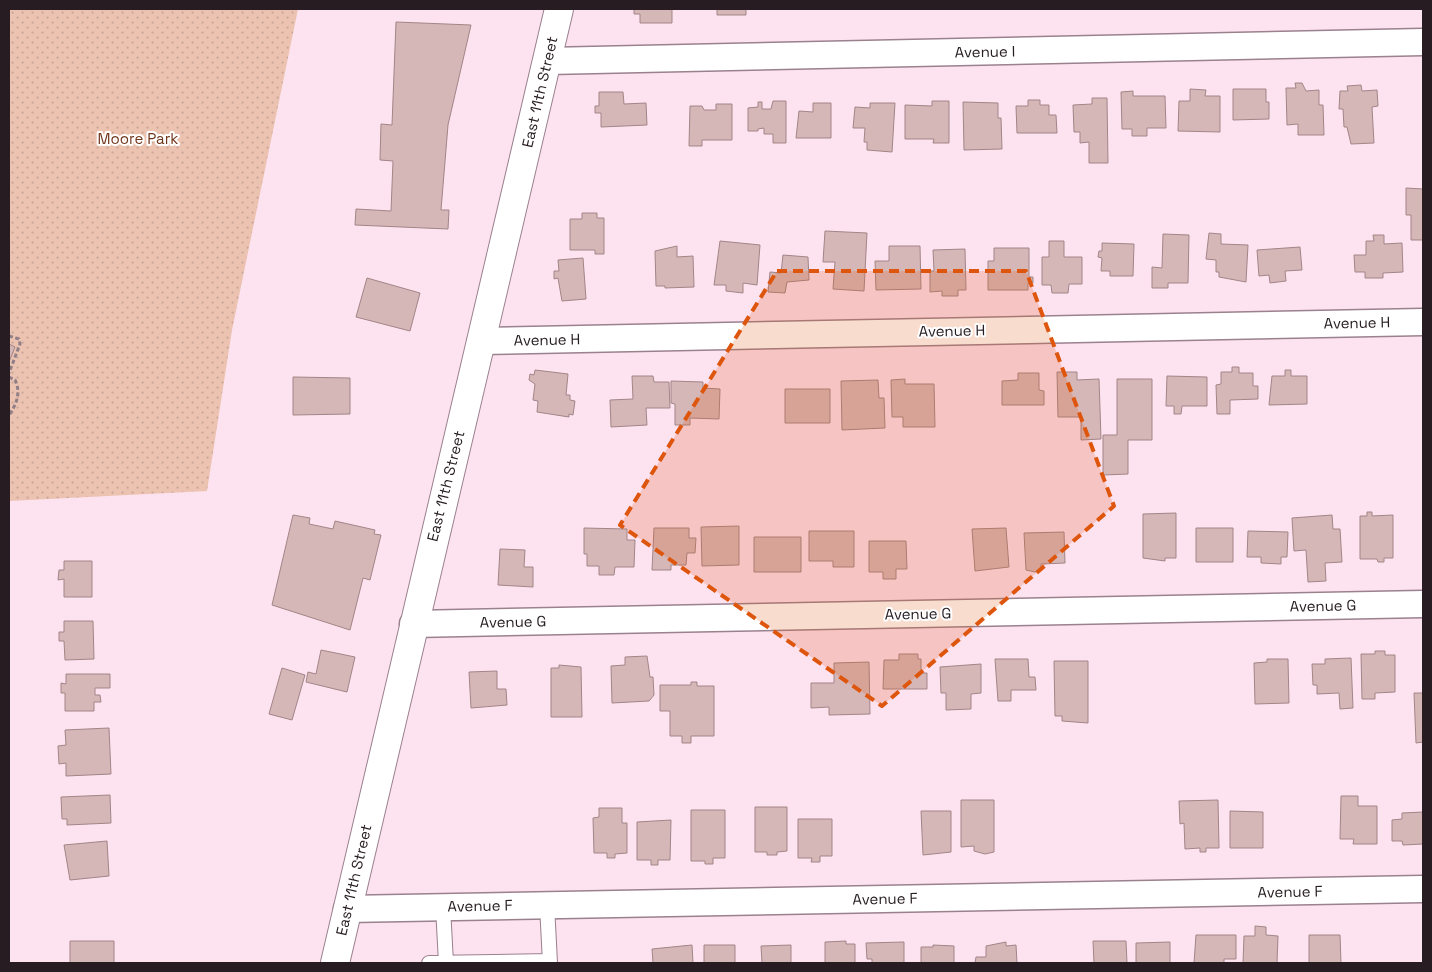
<svg xmlns="http://www.w3.org/2000/svg" width="1432" height="972" font-family="'Space Grotesk',sans-serif">
<defs>
<pattern id="park-dots" width="8" height="8" patternUnits="userSpaceOnUse" patternTransform="scale(1.25)"><rect width="8" height="8" fill="#ecc3b1"/><path d="M2 2h.1M6 6h.1" fill="none" stroke="#caa798" stroke-width="1.8" stroke-linecap="round"/></pattern>
</defs>
<rect width="100%" height="100%" fill="#fde2f0"/>
<!-- park -->
<path fill="url(#park-dots)" d="M9,9H298L232,330L207,491L9,501Z"/>
<!-- building -->
<path fill="#d6b7b8" stroke="#a28587" d="M634,9H672V23H640V14H634Z
M717,9H746V15H717Z
M396,22L471,25L448,125L441,210H449L448,229L355,225L356,209L391,211L393,161L380,160L381,124L392,125Z
M1295,83H1302L1306,91L1319,90V105H1323L1324,135H1298V124L1287,125L1286,88H1296Z
M1361,85L1362,91L1377,90L1378,106L1372,107L1374,143L1351,144L1347,127H1344L1343,109H1339L1340,91H1348L1347,86Z
M1190,89L1206,90L1205,96H1220V132L1178,131L1179,101H1190Z
M1233,89H1266V102H1269V119L1233,120Z
M1133,91V96H1165L1166,128H1147V136H1132V129H1122L1121,92Z
M599,92H623L624,104L646,103L647,125L601,127V113H595V106H599Z
M1092,98H1107L1108,163H1089V142L1080,143V132H1074L1073,105L1092,104Z
M1028,100H1040V105H1049V115H1056L1057,133H1017L1016,106H1028Z
M773,101H786V143H773V134H764V128L758,129V131H748V108L758,107V102H762V109H771Z
M932,101H949V143H933L934,139H905V105L932,106Z
M963,102L998,103V118H1001L1002,149L964,150Z
M813,103H831V138H796L799,111L813,112Z
M870,103H895L892,152L867,150V142H864L865,128H853L855,107L870,108Z
M716,104H732V140H702V146H689L690,106H702L704,110H716Z
M1406,188L1423,189V240H1411V215H1406Z
M582,213H597V218H604V254H595V250H570V219H582Z
M825,231L867,233L864,291L833,289L835,262H823Z
M1209,233L1221,234V244L1248,245L1246,282L1219,277V272H1216V260L1206,259Z
M1163,234L1189,235L1188,283H1168V288H1152V267L1162,268Z
M1373,235H1384V244L1402,243L1403,272L1383,273V278H1365V272H1355L1354,255H1366V241H1374Z
M720,241L760,245L757,285L743,283V293L726,291V285H714Z
M1049,241H1064V257H1082V284H1069L1068,293H1052L1051,285H1042V257H1049Z
M1102,243L1134,244L1133,276H1110V271H1101L1102,258L1098,257L1099,251H1102Z
M677,246V257L693,256L694,287L665,288V286H656L655,251Z
M889,246H920L921,289L876,290L875,261H889Z
M1300,247L1302,270L1285,271L1286,281L1270,283L1269,275L1259,276L1257,250Z
M994,248H1029V277H1033V283H1028V290H988V261H994Z
M965,249L966,290H958V296H942V291L930,292V271H934L933,250Z
M783,255L808,257L809,280L787,282L785,293L768,292L770,272L781,273Z
M583,258L586,299L562,301L558,278L554,279V271H559L558,260Z
M367,278L420,293L410,331L356,317Z
M9,344L15,347L9,362Z
M1232,367H1239V373H1253V386H1258V399L1230,400V414H1217L1216,385L1221,384V372H1232Z
M535,370L568,374L566,395H570V400L575,401L573,415L569,414V417L537,412L538,401L533,400L535,384L529,380L530,374L534,375Z
M1285,370H1291V376H1307V404L1269,405L1272,376H1285Z
M1057,372H1077V380L1099,379L1101,439L1081,440V417H1058Z
M1018,373H1039V390L1044,391V405H1002V381L1018,380Z
M632,376H653L654,382H669L670,408H646L647,425L611,427L610,400L633,399Z
M1167,376L1207,377V406H1182L1181,414H1174V406H1166Z
M293,377L350,378V414L293,415Z
M905,379V384H934L935,427H903V417H892L891,380Z
M1117,379H1152V440H1128V474L1103,475V435H1117Z
M878,380L879,398H884L885,428L842,430L841,381Z
M671,381L703,382V388L720,389L719,419L690,418V425H675V404L671,403Z
M785,389H830V423H785Z
M1367,512H1372V516L1393,515V558H1384V562H1378L1377,559H1360V516H1367Z
M1176,513V558H1165V561L1143,558V514Z
M293,515L310,518L309,524L333,529L335,521L375,530L374,534L381,535L370,580L363,578L350,630L272,605Z
M1332,515L1333,529H1340L1342,562L1325,563L1326,581L1308,582L1306,550L1294,551L1292,518Z
M739,526V565L702,566L701,527Z
M584,528L627,529V540H635L634,567H615L614,575H599V566H587V554H584Z
M654,528H689V538H696L695,553H687L686,565H671V570H652Z
M1006,528L1009,567L975,571L972,529Z
M1196,528H1233V562H1196Z
M809,531H854V567H833V561H809Z
M1248,531L1288,532L1287,557H1281V564L1261,563V557H1247Z
M1064,532L1065,563L1041,564V569L1035,572L1026,570L1024,533Z
M754,537H801V572H754Z
M869,541H906L907,569H896V579H883V572H869Z
M500,549L525,550L524,567H533V587L498,585Z
M64,561H92V597H64V579L58,580L59,570H64Z
M64,621H93L94,659L65,660L64,641H59V632H64Z
M321,650L355,657L347,692L306,682L308,672L316,674Z
M1375,651H1385V655H1395V692L1375,693V699H1362L1361,654H1375Z
M899,654H918V659H921V673H927V689H883L884,660H899Z
M647,656L650,677H653L654,695L649,701L612,703L611,666L625,665V657Z
M1351,658L1353,708L1340,709L1339,693L1317,694V685H1313L1312,664H1325V659Z
M995,659H1028L1029,677H1035L1036,690H1011V701H998Z
M1267,659H1288L1289,703L1255,704L1254,663L1267,662Z
M1054,661H1088V723L1062,721V716H1055Z
M869,662L870,714L829,715V707L811,708V683H834V663Z
M981,664V693L971,694V709L946,710V693H941L940,667Z
M559,665L581,667L582,717H551V668H559Z
M282,668L305,675L292,720L269,714Z
M497,671V689H506L507,705L471,708L469,672Z
M66,674H110V688H95V695H100L101,702H94V711H65V693H61V683L66,684Z
M691,682H697V686H714V736H691V743H682V736H670V711H660V685H691Z
M1414,693H1423V742L1416,743Z
M109,728L111,774L66,776V763L59,764L58,746L66,745L65,730Z
M110,795L111,823L67,825V819H62L61,797Z
M1341,796H1358V806H1377V844H1353L1354,839H1340Z
M961,800H994V852L985,854L974,851V846L961,847Z
M1218,800L1219,848H1206V852H1200V848L1185,849L1184,823L1180,824L1179,801Z
M755,807H787V851L777,852V855H767V852H755Z
M599,808H622V823H627V853L615,854V858H607V853H594L593,818L599,817Z
M691,810H725V858H713V864H705V861H691Z
M921,811H951V852L923,855Z
M1230,811L1263,812V848H1230Z
M1423,812V844L1403,845L1402,841H1392V820L1402,819V813Z
M798,819H832V856H820V862H811L812,858H798Z
M671,820L670,860H658V865H651V860H637V822Z
M107,841L109,876L70,880L64,845Z
M1255,926L1266,927V935L1278,936L1277,963H1243L1244,936H1255Z
M1196,935H1236V959H1224V963H1194Z
M1309,935H1340L1341,963H1309Z
M70,941H114V963H70Z
M846,941V944H855V963H825V942Z
M1093,941H1126L1127,963H1094Z
M904,942V963H872V959H867L866,943Z
M1006,942V946L1016,945L1017,963H975L976,957H986V946Z
M1170,942V963H1136V943Z
M692,945L693,963H653L652,949Z
M704,945H735V963H704Z
M791,945V963H762L761,946Z
M933,945L954,946V963H921V947H933Z"/>
<g fill="none" stroke-linecap="round" stroke-linejoin="round">
<defs>
<path id="service" d="M547,905L550,963
M443,907L446,963
M429,963L550,961"/>
<path id="minor" d="M548,61L1423,42
M481,341L1423,322
M413,624L1423,604
M347,909L1423,889"/>
<path id="tertiary" d="M335,963L559,9"/>
</defs>
<!-- service casing -->
<use href="#service" stroke="#9a818e" stroke-width="16"/>
<!-- minor casing -->
<use href="#minor" stroke="#9a818e" stroke-width="29"/>
<!-- tertiary casing -->
<use href="#tertiary" stroke="#9a818e" stroke-width="30"/>
<!-- path -->
<path stroke="#917f88" stroke-width="3" stroke-dasharray="4 2.5" stroke-linecap="butt" d="M9,336L19,339L20,344L9,373
M9,377L15,380C21,392 17,404 9,415"/>
<!-- service -->
<use href="#service" stroke="#fff" stroke-width="14"/>
<!-- minor -->
<use href="#minor" stroke="#fff" stroke-width="26"/>
<!-- tertiary -->
<use href="#tertiary" stroke="#fff" stroke-width="28"/>
</g>
<!-- marked area -->
<path fill="#de560d" fill-opacity="0.2" stroke="#de560d" stroke-width="4" stroke-dasharray="10 6" stroke-linejoin="round" d="M777,271H1026L1114,506L882,706L620,525Z"/>
<g text-anchor="middle" stroke-width="4" stroke-linejoin="round" paint-order="stroke">
<!-- street labels -->
<g font-size="15" fill="#261c21" stroke="#fff">
<text transform="translate(985 52) rotate(-1)" y="5">Avenue I</text>
<text transform="translate(540 92) rotate(-77)" y="5">East 11th Street</text>
<text transform="translate(1357 323) rotate(-1)" y="5">Avenue H</text>
<text transform="translate(952 331) rotate(-1)" y="5">Avenue H</text>
<text transform="translate(547 340) rotate(-1)" y="5">Avenue H</text>
<text transform="translate(446 486) rotate(-76)" y="5">East 11th Street</text>
<text transform="translate(1323 606) rotate(-1)" y="5">Avenue G</text>
<text transform="translate(918 614) rotate(-1)" y="5">Avenue G</text>
<text transform="translate(513 622) rotate(-1)" y="5">Avenue G</text>
<text transform="translate(354 880) rotate(-77)" y="5">East 11th Street</text>
<text transform="translate(1290 892) rotate(-1)" y="5">Avenue F</text>
<text transform="translate(885 899) rotate(-1)" y="5">Avenue F</text>
<text transform="translate(480 906) rotate(-1)" y="5">Avenue F</text>
</g>
<!-- park labels -->
<g font-size="15" fill="#6f351b" stroke="#fff">
<text x="138" y="144">Moore Park</text>
</g>
</g>
<!-- border -->
<rect width="1432" height="972" fill="none" stroke="#261c21" stroke-width="20"/>
</svg>
